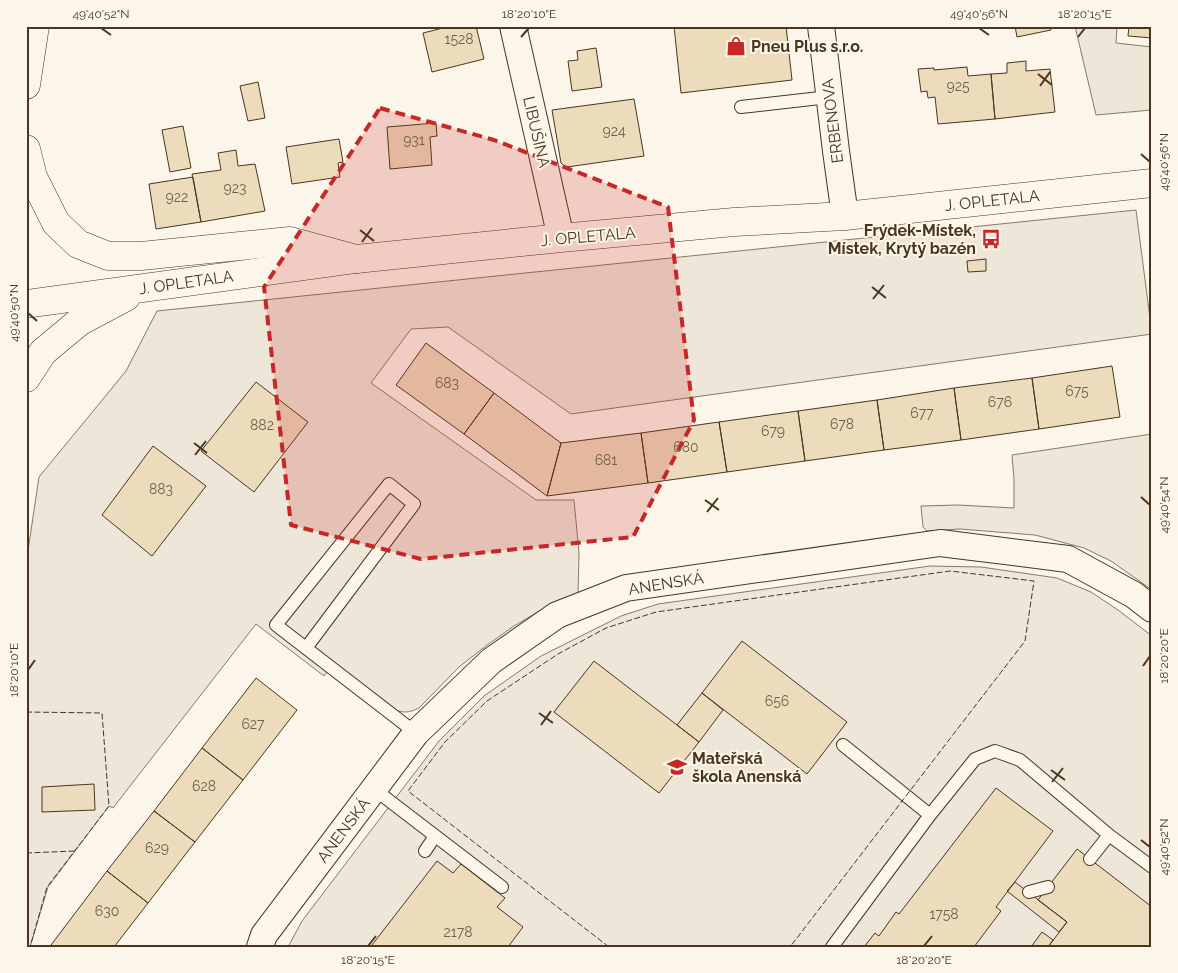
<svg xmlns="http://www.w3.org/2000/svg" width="1178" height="973" font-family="Raleway,sans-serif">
<rect width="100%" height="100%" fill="#fbf6e9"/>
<!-- green -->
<path fill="#ede6d9" stroke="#887966" d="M1075,26H1117L1116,43L1152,47V110L1096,115Z
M1136,210L1152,334L571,414L448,327L411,329L371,383L536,500H574L579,553L578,595L548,606L514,626L487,645L459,667L419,708C411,712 406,713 398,711L333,664L324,676L256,624L113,808L109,806L48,887L30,947H26V564L39,477L126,371L157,311Z
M1152,434V590L1111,561L1084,548L1035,535L960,529L927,531L923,527L921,506L958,505L1014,508V479L1012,455Z
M930,566L981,567L1057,578L1091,592L1118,610L1152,636V947H288L302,921L439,741L484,696L541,656L621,616L658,604Z"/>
<!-- building -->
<path fill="#ecdcbc" stroke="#4a3520" d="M451,26H476L484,59L432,72L423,33Z
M674,26H786L792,80L681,93Z
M1015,26H1050L1051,30L1017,37Z
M1129,26H1152V38L1128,36Z
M596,48L602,87L572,91L568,61L578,60L577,51Z
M1026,61V71L1050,69L1055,112L995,119L991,74L1007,73V63Z
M967,67L968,76L991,74L995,119L938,124L935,97L928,98L927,91L921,92L918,69L934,68V70Z
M258,82L265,118L248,121L240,86Z
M634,99L644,156L567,167L563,165L561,163L552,110Z
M436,123L437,136L430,137L432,165L390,169L387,127Z
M183,126L191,168L170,172L162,130Z
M339,139L343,162L338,163L340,177L292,184L286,147Z
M236,150L238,166L255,164L265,211L201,222L192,174L221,170L218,153Z
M193,177L201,222L156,229L149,184Z
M986,259V271L968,272L967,261Z
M426,343L494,393L464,434L396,385Z
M1112,366L1120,417L1039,429L1032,378Z
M1032,378L1039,429L961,440L954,388Z
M256,382L308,422L254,492L201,451Z
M954,388L961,440L884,450L877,400Z
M494,393L561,443L547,496L464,434Z
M877,400L884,450L805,461L798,411Z
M798,411L805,461L727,472L719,422Z
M719,422L727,472L648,483L641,433Z
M641,433L648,483L547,496L561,443Z
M153,446L206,486L152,556L102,515Z
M742,641L847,722L807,774L702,693Z
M594,661L699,742L659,793L554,712Z
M256,678L297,710L243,780L202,748Z
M702,693L723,710L699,742L677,725Z
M202,748L243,780L195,842L154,811Z
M94,784L95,810L42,812V787Z
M996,788L1053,831L996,907L1001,911L974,947H864L875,933L879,936L896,912L899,914Z
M154,811L195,842L148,903L107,871Z
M1077,849L1152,907V947H1048L1067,922L1038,900Z
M437,861L453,873L461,864L505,898L497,907L523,927L508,947H374L372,945Z
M107,871L148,903L114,947H57L51,945Z
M1015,882L1067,922L1059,932L1007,891Z
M1042,932L1053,940L1048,947H1031Z"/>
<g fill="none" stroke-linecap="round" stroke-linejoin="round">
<defs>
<path id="service" d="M741,107L829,97
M306,648L414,504L389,484L276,625L416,733
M843,745L930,815
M374,789L502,887
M425,851L435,836
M1090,859L1109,835
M1029,892L1048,887
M832,947L930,815L975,759L995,751L1020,760L1109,835L1152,867"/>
<path id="minor" d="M513,26L561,238
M821,26L836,151L845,216
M260,947L264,935L416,733L491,661L557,615L626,588L940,543L1068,559L1134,595L1152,609"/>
<path id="tertiary" d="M26,85L35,26
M26,149L33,177L56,223L78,244L108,256H141L290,241L356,259"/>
<path id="secondary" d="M26,304L356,259L561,238L734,222L845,216L1152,183
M26,378L43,352L79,322L126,297"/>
</defs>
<!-- service casing -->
<use href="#service" stroke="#4a3520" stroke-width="14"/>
<!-- minor casing -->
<use href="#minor" stroke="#4a3520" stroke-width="28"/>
<!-- tertiary casing -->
<use href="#tertiary" stroke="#4a3520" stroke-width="29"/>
<!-- secondary casing -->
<use href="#secondary" stroke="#4a3520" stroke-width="29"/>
<!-- service -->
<use href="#service" stroke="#fbf6e9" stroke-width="12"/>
<!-- minor -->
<use href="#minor" stroke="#fbf6e9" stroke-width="26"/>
<!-- tertiary -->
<use href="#tertiary" stroke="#fbf6e9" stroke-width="28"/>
<!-- secondary -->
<use href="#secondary" stroke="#fbf6e9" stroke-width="28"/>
<!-- fence -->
<path stroke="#4a3520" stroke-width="1" stroke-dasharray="6 2.5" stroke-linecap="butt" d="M26,712L102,713L109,806L47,887L30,947
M26,853L76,851
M609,947L408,791L445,742L487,701L558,654L606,628L656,612L950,571L1034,581L1025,641L790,947"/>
</g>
<!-- marked area -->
<path fill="#c62828" fill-opacity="0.2" stroke="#c62828" stroke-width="4" stroke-dasharray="10 6" stroke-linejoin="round" d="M380,108L494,140L668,207L694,420L633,537L421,559L291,525L264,287Z"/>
<!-- ticks -->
<path fill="none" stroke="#4a3520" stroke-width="2" d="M101,28L111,35M979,28L989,35M521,37L529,28M1078,37L1085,28M1038,74L1052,85M1040,86L1050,72M1141,154L1150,162M360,230L374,241M362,242L372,228M872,287L886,298M873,299L884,285M28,313L37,321M194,443L207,453M195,455L206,441M1141,497L1150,505M705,500L719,510M707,512L718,498M1143,666L1150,656M28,670L35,660M539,713L553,723M541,725L551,711M1051,770L1065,780M1052,782L1063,768M1141,840L1150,847M368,946L376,936M924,946L932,936"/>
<!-- icons -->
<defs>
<symbol id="shop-bare" viewBox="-9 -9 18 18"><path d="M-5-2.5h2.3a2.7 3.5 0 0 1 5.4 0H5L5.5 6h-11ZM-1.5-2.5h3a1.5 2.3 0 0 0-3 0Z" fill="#c62828" stroke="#fbf6e9" stroke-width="2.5" paint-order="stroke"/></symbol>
<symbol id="bus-bare" viewBox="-9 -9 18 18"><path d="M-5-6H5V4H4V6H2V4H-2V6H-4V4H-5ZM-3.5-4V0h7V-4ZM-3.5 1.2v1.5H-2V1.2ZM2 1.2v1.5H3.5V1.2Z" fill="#c62828" stroke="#fbf6e9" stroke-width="2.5" paint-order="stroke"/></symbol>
<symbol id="school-bare" viewBox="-9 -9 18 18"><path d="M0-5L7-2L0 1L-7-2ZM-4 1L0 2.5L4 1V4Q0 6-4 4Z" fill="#c62828" stroke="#fbf6e9" stroke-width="2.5" paint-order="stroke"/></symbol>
</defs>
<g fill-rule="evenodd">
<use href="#shop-bare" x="722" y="32" width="28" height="28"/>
<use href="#bus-bare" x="977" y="225" width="28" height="28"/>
<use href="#school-bare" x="663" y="753" width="28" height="28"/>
</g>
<g text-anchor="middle" stroke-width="4" stroke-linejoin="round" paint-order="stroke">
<!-- number labels -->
<g font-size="14" fill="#725f47">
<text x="459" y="44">1528</text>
<text x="958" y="91">925</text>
<text x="614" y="136">924</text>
<text x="414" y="145">931</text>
<text x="235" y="193">923</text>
<text x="177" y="202">922</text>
<text x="447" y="388">683</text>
<text x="1077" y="396">675</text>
<text x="1000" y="407">676</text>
<text x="922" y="418">677</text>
<text x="842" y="429">678</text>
<text x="262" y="430">882</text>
<text x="773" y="436">679</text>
<text x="686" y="452">680</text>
<text x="606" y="465">681</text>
<text x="161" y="494">883</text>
<text x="777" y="706">656</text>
<text x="253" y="729">627</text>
<text x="204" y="791">628</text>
<text x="157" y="853">629</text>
<text x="107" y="916">630</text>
<text x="944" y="919">1758</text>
<text x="458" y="937">2178</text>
</g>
<!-- poi labels -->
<g font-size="16" font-weight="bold" fill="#4a3520" stroke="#fbf6e9" text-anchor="start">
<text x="751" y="52">Pneu Plus s.r.o.</text>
<text x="976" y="236" text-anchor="end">Frýdek-Místek,<tspan x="976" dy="18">Místek, Krytý bazén</tspan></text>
<text x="692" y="764">Mateřská<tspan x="692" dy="18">škola Anenská</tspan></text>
</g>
<!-- street labels -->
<g font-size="16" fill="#4a3520" stroke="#fbf6e9">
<text transform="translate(832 121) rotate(-97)" y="6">ERBENOVA</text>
<text transform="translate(537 132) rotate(77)" y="6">LIBUŠINA</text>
<text transform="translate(992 200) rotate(-6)" y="6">J. OPLETALA</text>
<text transform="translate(588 236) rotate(-5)" y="6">J. OPLETALA</text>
<text transform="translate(186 282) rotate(-8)" y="6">J. OPLETALA</text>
<text transform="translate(666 583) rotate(-9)" y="6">ANENSKÁ</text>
<text transform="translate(343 830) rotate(-53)" y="6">ANENSKÁ</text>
</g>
</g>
<!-- border -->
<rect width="1178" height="973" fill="none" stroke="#fbf6e9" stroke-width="55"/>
<rect x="28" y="28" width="1122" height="918" fill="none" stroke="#4a3520" stroke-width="2"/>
<g font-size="12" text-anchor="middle" fill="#4a3520">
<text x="101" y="18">49°40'52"N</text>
<text x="529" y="18">18°20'10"E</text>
<text x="979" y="18">49°40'56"N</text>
<text x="1085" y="18">18°20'15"E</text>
<text transform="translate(1164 162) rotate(-90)" y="4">49°40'56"N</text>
<text transform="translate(14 313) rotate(-90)" y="4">49°40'50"N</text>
<text transform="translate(1164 505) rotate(-90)" y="4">49°40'54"N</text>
<text transform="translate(1164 656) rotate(-90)" y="4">18°20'20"E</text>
<text transform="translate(14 670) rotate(-90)" y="4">18°20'10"E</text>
<text transform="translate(1164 847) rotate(-90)" y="4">49°40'52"N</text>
<text x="368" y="964">18°20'15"E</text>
<text x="924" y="964">18°20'20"E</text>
</g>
</svg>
